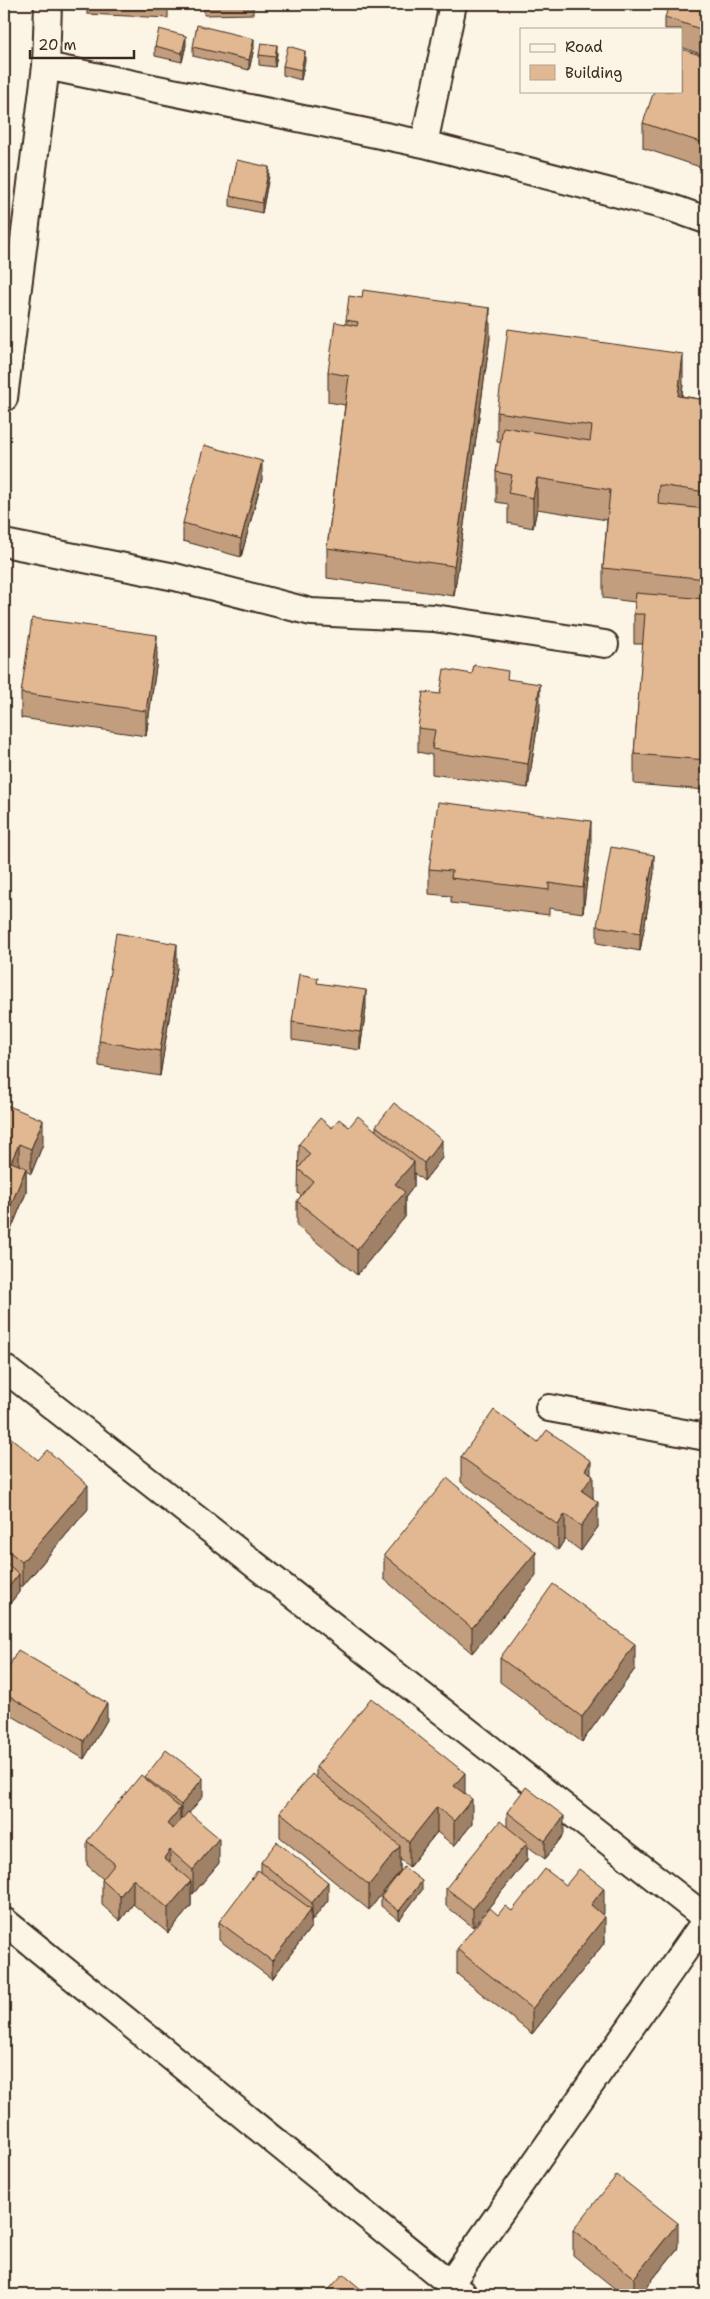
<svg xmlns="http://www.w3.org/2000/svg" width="710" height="2299" font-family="'Shantell Sans',sans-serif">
<rect width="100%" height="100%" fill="#fcf5e5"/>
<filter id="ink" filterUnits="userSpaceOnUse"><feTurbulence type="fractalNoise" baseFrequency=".02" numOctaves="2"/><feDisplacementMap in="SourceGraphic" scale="10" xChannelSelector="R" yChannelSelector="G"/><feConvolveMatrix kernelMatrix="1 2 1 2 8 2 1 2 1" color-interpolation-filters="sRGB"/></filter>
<g filter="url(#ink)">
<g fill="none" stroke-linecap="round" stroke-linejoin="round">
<defs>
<path id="minor" d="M46,66L424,144L669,207L706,220
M424,144L453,4
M4,398L46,66L48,4
M4,543L175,577L311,612L434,618L605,644
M4,1368L706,1918
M549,1408L706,1437
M4,1921L464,2295
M450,2284L706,1920"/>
</defs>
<!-- minor casing -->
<use href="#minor" stroke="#3b2a1e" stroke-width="30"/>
<!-- minor -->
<use href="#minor" stroke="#fcf5e5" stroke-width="26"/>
</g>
<!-- wall -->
<path fill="#c29e7e" stroke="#3b2a1e" d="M87,4H168V18L87,14Z
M204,4H253V14L204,15Z
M706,4V56L681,47V29H665V17Z
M186,45L182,62L155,56V46Z
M193,47L254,48L249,70L193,56Z
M277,54L275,67L259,65V55Z
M706,57V169L643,148V123Z
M305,60L301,80L283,75V66Z
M269,176L262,213L230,206V196Z
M346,320L490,338L454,596L327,578V548L345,405L328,402V372L346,324Z
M683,384L682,396L706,400V790L634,784V754L643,644H634V614L635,602L603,598V568L607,520L537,509L533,528L508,523V504L496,502V472L501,443L497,442V412Z
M262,479L241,557L183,541V523Z
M157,660L146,736L21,718V693Z
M508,679L540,709L528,788L432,774V755L418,752V728L440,694Z
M591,846L583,913L549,908V915L451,903V896L429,894V869Z
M654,873L640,951L597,943V926Z
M177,968L160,1076L99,1066V1041Z
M366,1008L360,1050L292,1040V1022Z
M4,1104L43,1144L31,1174L26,1171V1193L4,1247Z
M376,1126L442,1158L424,1181L414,1173V1186L405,1198V1217L357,1275L297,1226V1201L301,1196L298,1193L299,1144L332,1128L349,1127L376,1130Z
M4,1432L88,1509L22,1587L19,1585V1592L4,1611Z
M538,1442L591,1474L593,1499L598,1527L581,1551L565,1539L558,1550L461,1482V1457Z
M384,1555L536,1576L472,1653L384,1579Z
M500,1658L635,1669L582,1742L500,1682Z
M4,1675L107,1720L84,1759L4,1711Z
M316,1767L465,1794L472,1824L454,1846L437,1832L409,1867L400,1859V1871L369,1910L280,1837V1812L316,1777Z
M145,1777L203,1796L189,1813L219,1863L193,1894L191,1893V1906L168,1933L133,1904L120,1921L102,1905V1880L103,1879L87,1865V1841L145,1779Z
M507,1812L564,1834L545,1859L527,1846V1860L473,1927L446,1906V1888L507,1827Z
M261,1862L328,1900L312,1921L311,1920V1927L272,1979L219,1940V1922L261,1872Z
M566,1885L604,1913L603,1915L605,1942L532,2034L457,1974V1949L498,1915L512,1911Z
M422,1890L399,1920L381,1906V1897Z
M706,2022V2079L701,2074V2050L704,2047V2025Z
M573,2230L678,2248L640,2295H623L573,2255Z"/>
<!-- shaded-wall -->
<path fill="#9e8166" stroke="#3b2a1e" d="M186,36V45L182,62V53Z
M254,39V48L249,70V60Z
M277,45V54L275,67V57Z
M305,51V60L301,80V70Z
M269,167V176L262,213V203Z
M490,308V338L454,596V566Z
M683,354V384L678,426V396Z
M262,461V479L241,557V539Z
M537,478V509L533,528V498Z
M157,635V660L146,736V711Z
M540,684V709L528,788V764Z
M591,821V846L583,913V888Z
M654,855V873L640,951V933Z
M177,944V968L160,1076V1051Z
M366,990V1008L360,1050V1032Z
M43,1120V1144L31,1174V1149Z
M442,1140V1158L424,1181V1163Z
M19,1144V1168L11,1162Z
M414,1162V1186L405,1198V1217L357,1275V1250L395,1184Z
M26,1168V1193L4,1247V1222Z
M591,1461V1478L593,1475V1500L582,1491L585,1470Z
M88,1485V1509L22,1587V1562Z
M598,1502V1527L581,1551V1526Z
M565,1514V1539L558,1550V1525Z
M536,1552V1576L472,1653V1628Z
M19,1574V1592L4,1611V1593Z
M635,1644V1669L582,1742V1717Z
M107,1703V1720L84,1759V1741Z
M465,1773V1797L454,1786Z
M203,1778V1796L181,1823V1805Z
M472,1799V1824L454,1846V1821Z
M437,1807V1832L409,1867V1842Z
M180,1808V1832L167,1848V1824Z
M564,1816V1834L545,1859V1841Z
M219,1838V1863L193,1894V1870Z
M527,1843V1860L473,1927V1909Z
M400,1846V1871L369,1910V1885Z
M170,1850V1875L164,1858Z
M133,1879V1904L120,1921V1896Z
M191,1881V1906L168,1933V1908Z
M422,1881V1890L399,1920V1911Z
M328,1882V1900L312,1921V1903Z
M604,1888V1913L591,1930V1905Z
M311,1909V1927L272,1979V1961Z
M605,1917V1942L532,2034V2009Z
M678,2223V2248L640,2295H634V2278Z"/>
<!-- building -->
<path fill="#e2b892" stroke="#3b2a1e" d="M670,4H706V31L665,17Z
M197,25L254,39L249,60L193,47Z
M159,29L186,36L182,53L155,46Z
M261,43L277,45L275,57L259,55Z
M288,46L305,51L301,70L283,66Z
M681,49L706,57V144L643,123L654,91H681Z
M237,160L269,167L262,203L230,196Z
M363,290L490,308L454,566L327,548L349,376L328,372L335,322L357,326L358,322L346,320L349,296L362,298Z
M508,329L683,354L678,396L706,400V492L659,485L658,504L706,509V579L603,568L610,490L537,478L533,498L508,493L512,475L496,472L503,427L590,441L592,426L497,412Z
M204,445L262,461L241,539L183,523Z
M636,593L706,599V760L634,754L645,614H634Z
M32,618L157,635L146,711L21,693Z
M474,665L508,671L507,679L540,684L528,764L432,749L435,730L418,728L423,692L440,694L444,669L472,674Z
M438,802L591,821L583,888L549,883V890L451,878L452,871L429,869Z
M611,847L654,855L640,933L597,926Z
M116,933L177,944L160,1051L99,1041Z
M299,974L318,978L317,983L366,990L360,1032L292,1022Z
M394,1103L442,1140L424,1163L376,1126Z
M4,1104L43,1120L31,1149L19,1144L11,1162L26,1168L4,1222Z
M358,1116L414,1162L395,1184L405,1192L357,1250L297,1201L313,1181L298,1169L310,1154L299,1144L320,1118L332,1128L339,1119L349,1127Z
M494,1410L538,1442L547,1430L591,1461L585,1470L593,1475L582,1491L598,1502L581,1526L565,1514L558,1525L461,1457Z
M4,1432L38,1460L47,1450L88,1485L22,1562L4,1547Z
M447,1478L536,1552L472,1628L384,1555Z
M4,1561L19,1574L4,1593Z
M553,1584L635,1644L582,1717L500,1658Z
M18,1650L107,1703L84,1741L4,1693V1675Z
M371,1698L465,1773L454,1786L472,1799L454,1821L437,1807L409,1842L316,1767Z
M166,1750L203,1778L181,1805L145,1777Z
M312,1774L400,1846L369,1885L280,1812Z
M141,1775L180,1808L167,1824L173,1829L188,1812L219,1838L193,1870L170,1850L164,1858L191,1881L168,1908L133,1879L120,1896L102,1880L115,1864L87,1841Z
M526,1787L564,1816L545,1841L507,1812Z
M500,1821L527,1843L473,1909L446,1888Z
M277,1842L328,1882L312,1903L261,1862Z
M404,1867L422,1881L399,1911L381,1897Z
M545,1869L566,1885L579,1869L604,1888L591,1905L605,1917L532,2009L457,1949L490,1908L498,1915L505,1906L512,1911Z
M258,1870L311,1909L272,1961L219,1922Z
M706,2044V2054L701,2050Z
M617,2175L678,2223L634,2278L573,2230Z
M343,2274L368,2295H324Z"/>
</g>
<!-- margin -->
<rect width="710" height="2299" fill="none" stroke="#fcf5e5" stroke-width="20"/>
<rect x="10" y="10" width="690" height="2279" fill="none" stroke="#3b2a1e" stroke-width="2" filter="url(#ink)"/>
<!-- legend -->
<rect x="520" y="28" width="162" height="65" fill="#fcf5e5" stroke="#afa495"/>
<rect x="530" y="44" width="25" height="8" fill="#fcf5e5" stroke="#afa495"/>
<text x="565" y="52" font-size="15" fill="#3b2a1e">Road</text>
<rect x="530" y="65" width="25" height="15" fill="#e2b892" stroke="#afa495"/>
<text x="565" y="78" font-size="15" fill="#3b2a1e">Building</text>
<!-- scale -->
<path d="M30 50v8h104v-8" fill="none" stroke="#3b2a1e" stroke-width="2.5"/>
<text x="38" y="50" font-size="15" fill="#3b2a1e" stroke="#fcf5e5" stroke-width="4" paint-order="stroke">20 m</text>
</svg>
